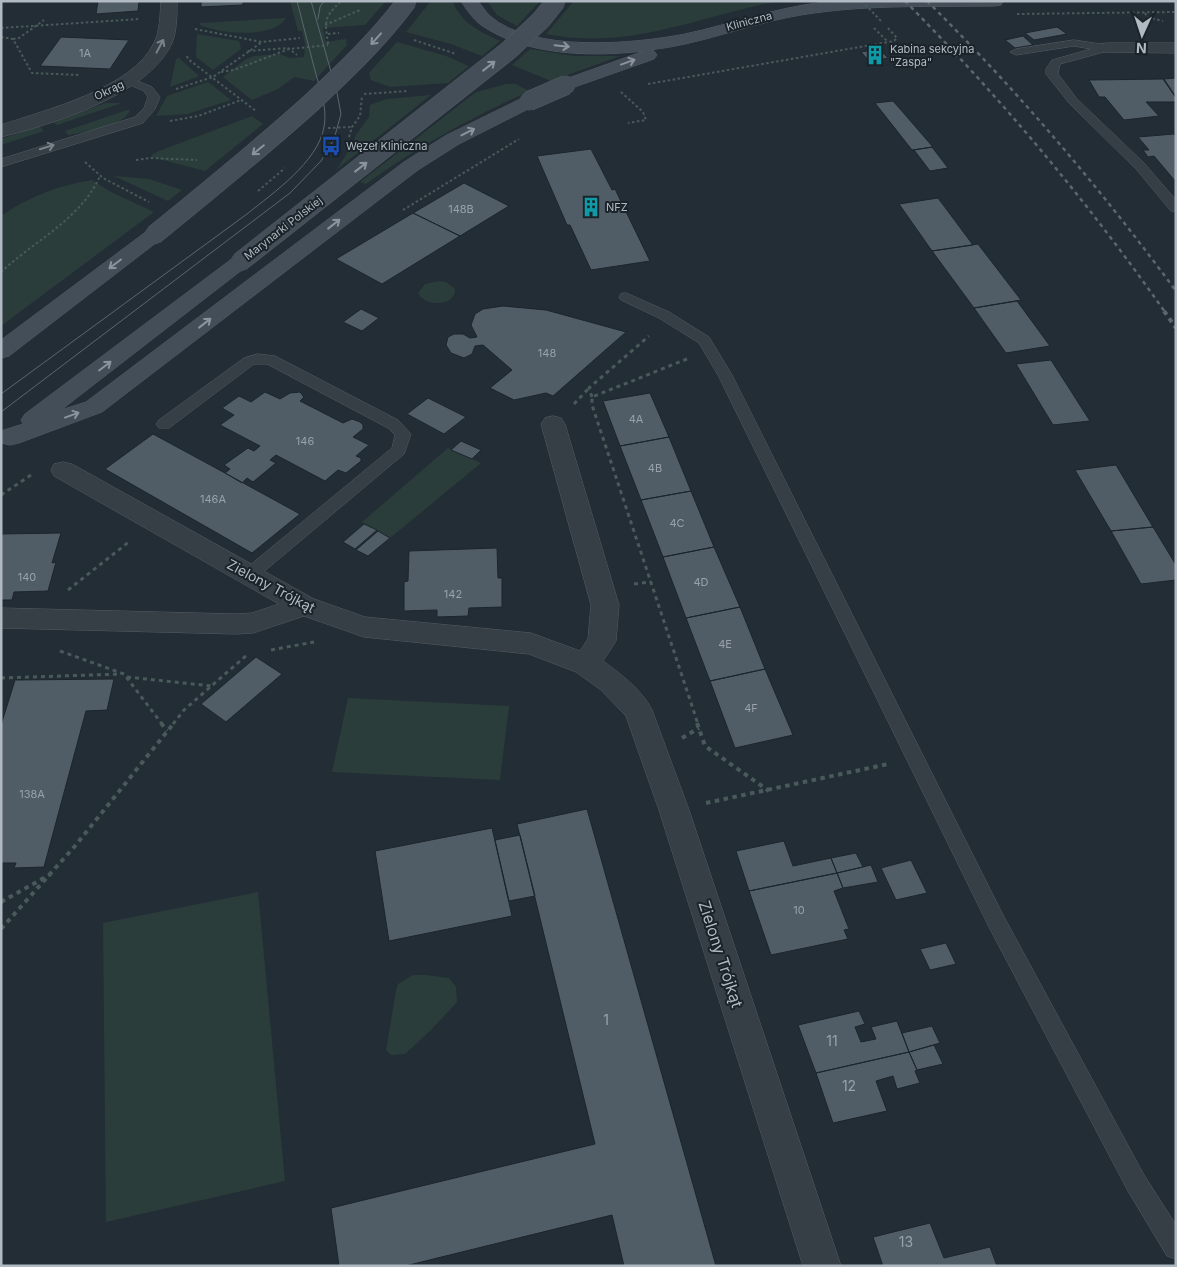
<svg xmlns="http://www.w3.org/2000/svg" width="1177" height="1267" font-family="Inter,sans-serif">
<rect width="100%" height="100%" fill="#232d35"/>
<!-- green -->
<path fill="#2b3d3b" d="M290,1H386L365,25L323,28L326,42L346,39L347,45L314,81L294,77L278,89L252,100L223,77L246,59L254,56L279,54L290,58L304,57L305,44L302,31H298Z
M431,1H453C460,23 481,32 500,41L482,56L451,44L406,32Z
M487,1H540L517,26L497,15Z
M574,1H779C700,16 629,51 546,34Z
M286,18C274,39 219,34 200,25V23Z
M197,34L239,41L241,49L213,70L196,57Z
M397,42L446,56L469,66L448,83L390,87L371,80L369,73Z
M530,49L574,56H620L551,81L512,65Z
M179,58L199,76L170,87L176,59Z
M208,82L231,100L187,114L156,116L167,96Z
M506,84H516L529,91C471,118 418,146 366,184L360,182L476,92Z
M431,95L336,170L352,146L356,135L369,117L370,105L387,99Z
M106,103H122L57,125L53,122Z
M130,109C127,126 84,132 68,135L65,131Z
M252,116L263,124L205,171L151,157L153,154L159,151Z
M39,126L44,131L1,145V139Z
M114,176L149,179L182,190L168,201Z
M92,180L109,191L154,212L1,326V216C28,197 60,185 92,180Z
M439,281L446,282L455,289C456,307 424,307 418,293L425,284Z
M448,448L481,463L390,538L362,522Z
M348,698L509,706L500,780L332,772Z
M258,892L285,1181L106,1222L103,923Z
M413,975H425L449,978L456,987L457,1002L431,1030L405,1054L391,1055L386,1050L396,991L398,984Z"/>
<!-- building -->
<path fill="#505c66" stroke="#1d252c" d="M98,1H139L138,11L96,14Z
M201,1H243V5L201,7Z
M1057,27L1067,34L1034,40L1025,33Z
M1023,36L1033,45L1015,48L1005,40Z
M61,37L129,40L110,69L40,66Z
M879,49L888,58L870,62L861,52Z
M1176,78V97L1164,79Z
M1163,79L1176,98V102H1146L1159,116L1124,120L1105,97H1099L1089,80Z
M893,101L901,110L933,147L912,150L875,103Z
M1174,134L1176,136V182L1154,156L1148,157L1143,150H1149L1138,137Z
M932,147L948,168L930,171L914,150Z
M591,149L612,190L615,189L650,261L591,270L570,225H567L537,156Z
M464,183L509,206L460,236L413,213Z
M938,198L973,245L932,251L899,204Z
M413,213L460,236L382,284L336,259Z
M978,244L1021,300L974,308L932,251Z
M1017,301L1050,346L1006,353L974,308Z
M503,306L546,310L626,332L553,396L546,393L514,400L490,388L512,370L483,345L475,346L472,354L464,358L451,353L446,345L448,337L454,334H463L470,338L477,337L471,325L475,314L483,309Z
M361,309L379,318L362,331L343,322Z
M1051,360L1090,421L1053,425L1016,364Z
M265,392L280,399L290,393L300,392L304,397L300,401L343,423L352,419L360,422L363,425V429L353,437L369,445L356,456L361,458V461L346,473L338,470L325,481L276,455L270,460L276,463L253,482L247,478L242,483L225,473L230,469L224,465L248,448L254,451L260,446L220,425L234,415L222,408L239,396L251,402Z
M650,393L669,437L620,446L603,401Z
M428,398L466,417L444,434L407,414Z
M153,434L225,473L300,514L252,553L105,469Z
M669,437L691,491L641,500L620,446Z
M461,441L481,450L472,459L451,450Z
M1116,465L1153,527L1111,531L1075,470Z
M691,491L714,547L663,557L641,500Z
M364,524L377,530L355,549L343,542Z
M1153,527L1176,565V580L1141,584L1111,531Z
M378,531L390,538L368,556L356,550Z
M61,533L52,563L56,562L48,591L14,592L12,600H1V534Z
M714,547L740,607L686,618L663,557Z
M497,548L498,578H502V607L469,608L468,616L437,617V610L404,611V582L408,581L409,551Z
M740,607L765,669L710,681L686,618Z
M256,657L282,674L226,722L201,704Z
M765,669L793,735L735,748L710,681Z
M114,679L107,710L86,711L44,867L14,868L16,863H1V725L15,680Z
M587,809L716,1266H624L612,1215L405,1266H339L331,1208L595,1144L517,824Z
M492,828L512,916L389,941L375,851Z
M520,835L535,896L509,901L495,840Z
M784,841L793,866L831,858L837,873L749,891L736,851Z
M856,853L863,867L837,873L831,858Z
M911,860L927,893L896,900L881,868Z
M871,865L878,882L843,888L837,873Z
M837,873L843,888L834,891L849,929L844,930L848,939L771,955L749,891Z
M946,943L956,964L930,970L920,949Z
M859,1011L865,1024L855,1027L861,1042L876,1039L871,1027L897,1021L909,1052L816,1073L798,1025Z
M932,1026L940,1043L909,1052L902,1033Z
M934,1045L943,1064L917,1070L909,1052Z
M909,1052L917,1070L915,1071L920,1083L897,1089L893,1076L876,1081L887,1111L833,1123L816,1073Z
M930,1223L944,1258L990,1247L997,1266H883L873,1237Z"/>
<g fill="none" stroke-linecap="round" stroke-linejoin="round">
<defs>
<path id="service" d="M1074,40L1107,45L1113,48L1111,50L1060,64L1058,74L1077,99L1144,163L1176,200V212L1171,211L1136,169L1069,103L1046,74V69L1052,60L1091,49L1074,46L1016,55L1010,52L1016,49Z
M130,78L152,87L160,97L155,109L143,123L1,167V159L135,117L144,108L148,97L144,91L126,83L124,81Z
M626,293L669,312L709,337L732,375L1003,915L1144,1175L1176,1225V1259L1167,1256L1128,1191L989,927L718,375L699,343L659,318L621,300L619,297L621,294Z
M258,354L275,356L398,420L411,434L404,454L255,579L249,581L243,579L241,575L243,571L392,448L395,435L388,428L267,364H254L169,428H159L156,424L159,420L244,358Z"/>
<path id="minor" d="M161,1H177C177,15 177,31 172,43C148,95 53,124 1,137V125C46,110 133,88 154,43C160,31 160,15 161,1Z
M1107,43H1176V53L1101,52L1098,48L1101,44Z
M553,416L561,418L565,424L619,605L616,641L603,661C621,674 642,690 652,710L689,810L841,1266H803L659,810L626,716L601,690L576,672L529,654L364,637L304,616L253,633L236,634L1,628V608L236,614L252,613L279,604L54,476L51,470L54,464L63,462L72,464L314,599L365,617L531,633L580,651L588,639L591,605L541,424L545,418Z"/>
<path id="secondary" d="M461,1H478C482,6 486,12 490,16C532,53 634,44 685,34C732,24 777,7 825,2C845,0 866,1 886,1C925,1 964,1 1003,1L1001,5L995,6C927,7 857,4 790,17C743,26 698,45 649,50L654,51L657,55L654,59L566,90L560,89L557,85L560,81L644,51C591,57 526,56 481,25C473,19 466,9 461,1Z
M529,95L536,97L538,101L536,105L459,144L418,170L102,412L19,443L10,445L1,443V431L23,424L21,420L25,414L233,258L240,256L247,258L251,262L247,266L61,410L86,402L404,162L445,136Z
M154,229L161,231L164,235L161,239L9,356L1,358V340L147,231Z"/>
</defs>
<!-- service casing -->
<use href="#service" stroke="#545c64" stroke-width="1"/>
<!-- minor casing -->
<use href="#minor" stroke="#545c64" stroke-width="1"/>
<!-- secondary casing -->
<use href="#secondary" stroke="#545c64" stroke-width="1"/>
<!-- path-far2 -->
<path stroke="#495a5a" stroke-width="2" stroke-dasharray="2.5 2.5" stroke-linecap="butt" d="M1145,13L1147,17L1163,21
M1017,14L1176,12
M325,25L360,10
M1,28L140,19
M874,28L888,42
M195,29L262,42L300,38
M328,34L339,33
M1,37L13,39L32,73L79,75
M13,39L19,38L44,20
M414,40L456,54
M328,44C325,20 323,19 341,1
M248,51L288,48L297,55
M187,56L188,59L256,111
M221,72L234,70L289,49L328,45
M648,84L894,41L897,38L887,27
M176,89L213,77L262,42
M621,92L643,112L646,120L628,123
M364,94L408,91
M170,121L198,116L241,100
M328,128L352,127
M349,137L352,127L360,116L362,96
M136,160L150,158L197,160
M85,162L103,178L149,202
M258,191L285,168
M403,210L519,139
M1,272C33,242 82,218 100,176"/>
<!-- path-far1 -->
<path stroke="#495a5a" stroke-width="3" stroke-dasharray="4 4" stroke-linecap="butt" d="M687,359L592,397V405L698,724
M592,397L589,388L649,336
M574,404L589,388
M1,495L34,473
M634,584L651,582
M68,590L130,541
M271,650L314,642
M60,651L124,674L162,724
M127,677L212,686
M1,678L121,674
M173,724L184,710L248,654"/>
<!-- path -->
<path stroke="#495a5a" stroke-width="4" stroke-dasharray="4.5 4.5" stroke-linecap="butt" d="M161,723L167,731
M697,723L705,746L769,791
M682,738L699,728
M706,803L888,764
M1,902L51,874
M1,929L75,846L174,723"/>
<!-- service -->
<use href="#service" fill="#363e46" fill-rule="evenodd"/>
<!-- minor -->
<use href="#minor" fill="#363e46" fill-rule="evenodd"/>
<!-- secondary -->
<use href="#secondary" fill="#444e58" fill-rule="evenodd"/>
<!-- tram -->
<path stroke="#5c666f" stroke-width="1" d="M318,19L320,7L324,1
M1,394L247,214C273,193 318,162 324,127C328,107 319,87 314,67C308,45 303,23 297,1
M1,412L290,193L321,161L334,139L341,114L337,93L311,1"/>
<!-- rail-far1 -->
<path stroke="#5c666f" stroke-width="2.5" stroke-dasharray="4 4" stroke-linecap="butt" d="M905,1C1001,98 1087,201 1165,312
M927,1C1018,91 1100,188 1176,291"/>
<!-- rail -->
<path stroke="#5c666f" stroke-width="4" stroke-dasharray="4.5 4.5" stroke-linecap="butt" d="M1164,311L1176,328"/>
<defs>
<path id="secondary-bridge" d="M529,101L566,85
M154,235C207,192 260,149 311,103C345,71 379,39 407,1
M240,262L509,50L541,20L556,1"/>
</defs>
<!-- secondary-bridge casing -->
<use href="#secondary-bridge" stroke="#545c64" stroke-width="20" stroke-linecap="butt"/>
<!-- path-bridge -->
<path stroke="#495a5a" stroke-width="2" stroke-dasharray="2.5 2.5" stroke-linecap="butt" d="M862,1L881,21"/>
<!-- secondary-bridge -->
<use href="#secondary-bridge" stroke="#444e58" stroke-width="19"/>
</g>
<!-- one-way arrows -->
<defs><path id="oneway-shaft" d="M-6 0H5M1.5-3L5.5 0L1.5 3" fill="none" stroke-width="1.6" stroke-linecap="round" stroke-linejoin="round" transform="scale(1.25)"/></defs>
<g stroke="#8b949d">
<use href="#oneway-shaft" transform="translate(376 39) rotate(132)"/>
<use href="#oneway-shaft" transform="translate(562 46) rotate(6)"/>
<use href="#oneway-shaft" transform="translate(628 62) rotate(-20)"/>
<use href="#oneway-shaft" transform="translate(489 66) rotate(-38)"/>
<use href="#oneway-shaft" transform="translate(468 132) rotate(-27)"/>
<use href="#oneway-shaft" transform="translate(258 150) rotate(141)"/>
<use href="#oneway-shaft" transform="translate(361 167) rotate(-38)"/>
<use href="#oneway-shaft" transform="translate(334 224) rotate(-38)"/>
<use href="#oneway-shaft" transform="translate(115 264) rotate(143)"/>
<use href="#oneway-shaft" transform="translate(205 323) rotate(-38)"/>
<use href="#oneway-shaft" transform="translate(105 366) rotate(-37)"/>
<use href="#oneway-shaft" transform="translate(72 415) rotate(-20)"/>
</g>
<g stroke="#7a828a">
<use href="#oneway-shaft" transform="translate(160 46) rotate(-62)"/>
<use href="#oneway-shaft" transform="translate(47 147) rotate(-17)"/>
</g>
<!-- icons -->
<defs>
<symbol id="building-bare" viewBox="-9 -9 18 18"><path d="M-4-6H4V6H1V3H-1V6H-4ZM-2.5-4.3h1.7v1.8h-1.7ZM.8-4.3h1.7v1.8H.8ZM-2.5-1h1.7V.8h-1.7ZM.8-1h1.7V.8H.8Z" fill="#0f9aa8" stroke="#1b232a" stroke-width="2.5" paint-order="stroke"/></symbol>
<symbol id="bus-bare" viewBox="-9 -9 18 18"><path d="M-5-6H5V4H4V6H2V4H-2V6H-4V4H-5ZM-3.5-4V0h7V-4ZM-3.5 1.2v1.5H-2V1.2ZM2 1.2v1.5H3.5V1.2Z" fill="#1a4fb4" stroke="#1b232a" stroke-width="2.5" paint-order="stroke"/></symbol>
</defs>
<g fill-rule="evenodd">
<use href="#building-bare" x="861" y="41" width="28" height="28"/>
<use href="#bus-bare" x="317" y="132" width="28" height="28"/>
<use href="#building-bare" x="577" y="193" width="28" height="28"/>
</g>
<g text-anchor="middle" stroke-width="4" stroke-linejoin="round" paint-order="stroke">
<!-- far-street labels -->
<g font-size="11" fill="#b1bac2" stroke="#1b232a">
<text transform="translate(749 21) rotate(-15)" y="4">Kliniczna</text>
<text transform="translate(109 90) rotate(-26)" y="4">Okrąg</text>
<text transform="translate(283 228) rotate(-38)" y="4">Marynarki Polskiej</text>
</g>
<!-- far-poi labels -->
<g font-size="11" fill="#b1bac2" stroke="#1b232a" text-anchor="start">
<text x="890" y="53">Kabina sekcyjna<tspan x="890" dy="13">"Zaspa"</tspan></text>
<text x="346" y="150">Węzeł Kliniczna</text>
<text x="606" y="211">NFZ</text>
</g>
<!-- number labels -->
<g font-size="11" fill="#99a2ab">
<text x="85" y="57">1A</text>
<text x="461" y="213">148B</text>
<text x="547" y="357">148</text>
<text x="636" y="423">4A</text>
<text x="305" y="445">146</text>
<text x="655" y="472">4B</text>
<text x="213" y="503">146A</text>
<text x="677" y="527">4C</text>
<text x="27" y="581">140</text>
<text x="701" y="586">4D</text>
<text x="453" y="598">142</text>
<text x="725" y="648">4E</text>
<text x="751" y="712">4F</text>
<text x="32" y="798">138A</text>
<text x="799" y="914">10</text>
</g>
<!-- street labels -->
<g font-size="14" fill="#b1bac2" stroke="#1b232a">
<text transform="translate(271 586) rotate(28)" y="5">Zielony Trójkąt</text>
</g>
<!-- near-number labels -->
<g font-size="14" fill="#99a2ab">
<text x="606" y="1025">1</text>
<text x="832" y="1046">11</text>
<text x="849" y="1091">12</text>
<text x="906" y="1247">13</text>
</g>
<!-- near-street labels -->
<g font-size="16" fill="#b1bac2" stroke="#1b232a">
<text transform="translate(721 954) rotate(72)" y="6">Zielony Trójkąt</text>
</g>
</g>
<!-- border -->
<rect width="1177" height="1267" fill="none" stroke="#b1bac2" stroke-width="5"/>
<!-- north arrow -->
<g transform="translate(1142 35) rotate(183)" stroke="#1b232a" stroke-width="4" paint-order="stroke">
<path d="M0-4L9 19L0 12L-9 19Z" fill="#b1bac2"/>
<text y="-8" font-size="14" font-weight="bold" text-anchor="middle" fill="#b1bac2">N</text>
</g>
</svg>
